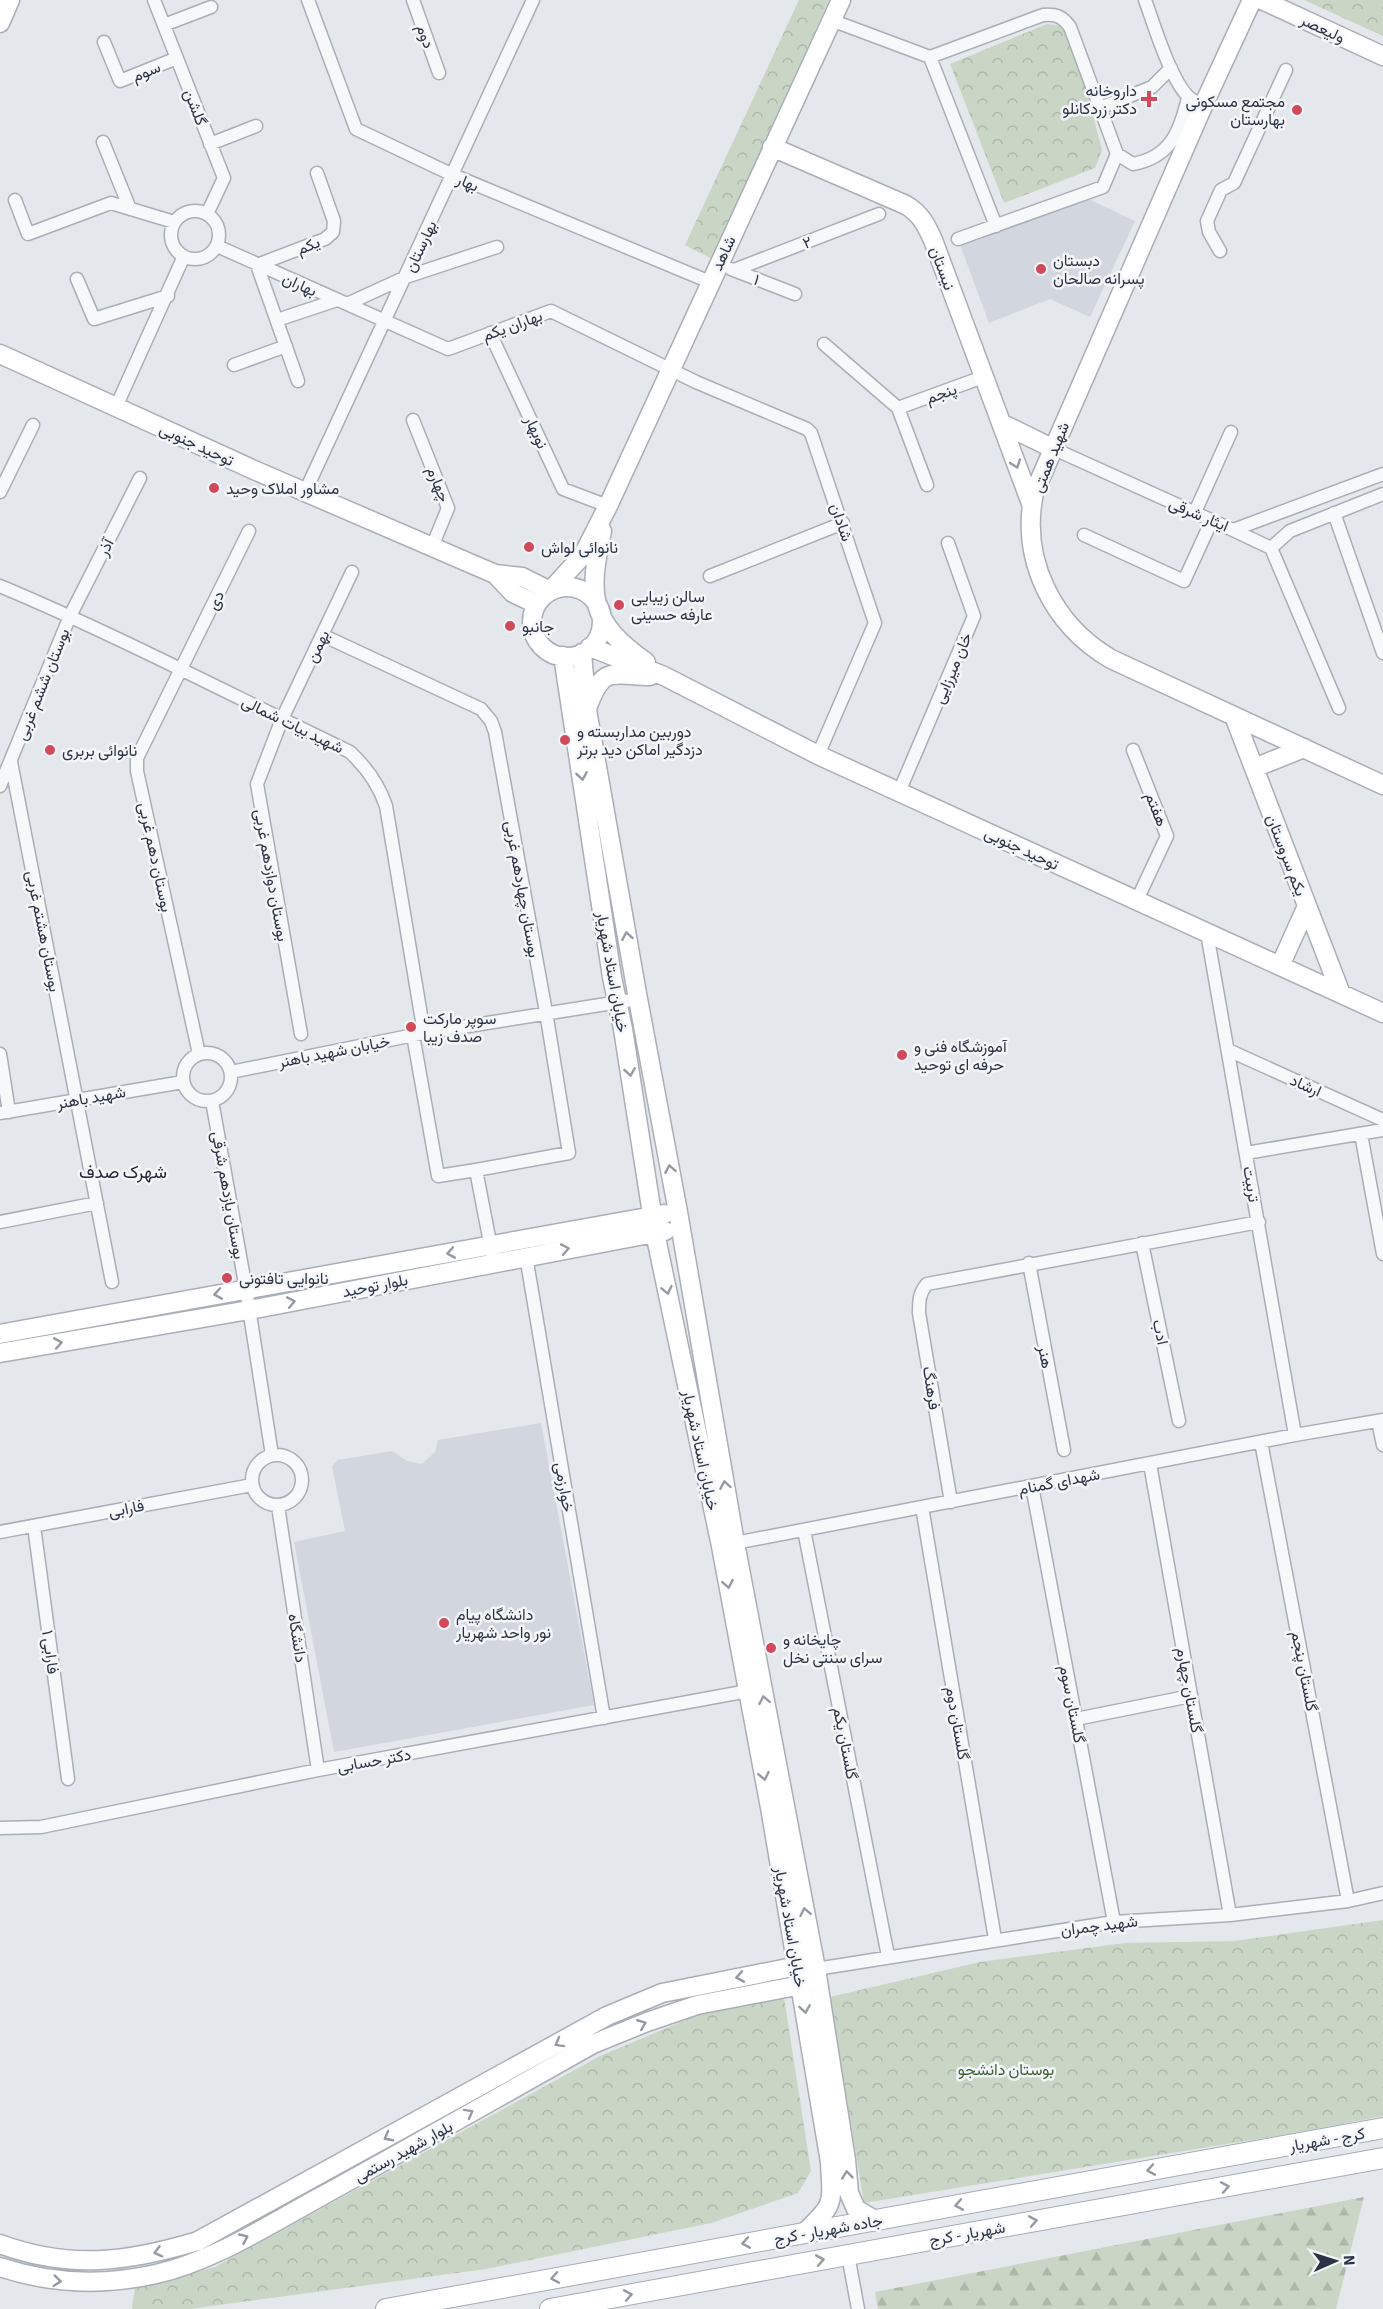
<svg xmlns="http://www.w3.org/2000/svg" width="1383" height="2309" font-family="'Source Sans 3',Vazirmatn,sans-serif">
<defs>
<pattern id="forest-firs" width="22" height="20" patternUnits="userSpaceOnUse" patternTransform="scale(1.5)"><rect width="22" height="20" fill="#c9d6c5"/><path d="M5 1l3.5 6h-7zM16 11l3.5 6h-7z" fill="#adb8ab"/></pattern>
<pattern id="park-crowns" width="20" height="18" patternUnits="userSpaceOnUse" patternTransform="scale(1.5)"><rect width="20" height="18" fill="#c9d6c5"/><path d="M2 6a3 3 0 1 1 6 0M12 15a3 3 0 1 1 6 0" fill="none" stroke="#adb8ab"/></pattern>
</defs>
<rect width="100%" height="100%" fill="#e4e7ec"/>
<!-- built -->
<path fill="#d2d6de" d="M1080,195L1135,221L1090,317L1050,299L989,323L958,239Z
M541,1423L594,1705L334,1752L294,1542L345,1531L332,1466L338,1460L392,1451L407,1461L422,1464L435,1452L438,1440Z"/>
<!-- forest -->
<path fill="url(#forest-firs)" d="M1364,2197L1336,2309H878L875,2292Z"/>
<!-- park -->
<path fill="url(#park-crowns)" d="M799,0H829L712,259L685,245Z
M1304,0H1383V36Z
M1047,24L1070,27L1102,150L1095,168L1004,203L950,64Z
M1383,1920V2116L1289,2134L864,2203L830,1997L980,1962L1125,1943L1235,1941Z
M784,1997L811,2171L798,2193L711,2223L486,2269L190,2309H132L135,2287L215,2267L600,2056L702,2013Z"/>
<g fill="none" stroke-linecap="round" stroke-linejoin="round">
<defs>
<path id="street" d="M154,0L224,178L207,214
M308,0L356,129L453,175L710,282
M413,0L439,73
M1145,0C1154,24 1173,90 1194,101
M831,20L930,57L1043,15C1056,14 1062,16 1070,27L1117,154L1133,164C1171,157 1180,131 1188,98
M164,25L211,7
M104,42L120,81L177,58
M930,57L996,226
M1100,108L1152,87L1171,68
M103,142L130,209
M210,144L256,126
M15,200L28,234L111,203L174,222
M171 235a24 24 0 1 1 48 0a24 24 0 1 1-48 0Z
M958,239L1103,187L1117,154
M217,246L448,349L551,311L696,382L807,429L811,433L875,623L818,755
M1220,251L1209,232L1207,221L1221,190L1234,183L1286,70
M731,269L795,294
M734,270L879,214
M77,279L94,319L168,296
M347,304L406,277L497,247
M277,320L337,300
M490,333L563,489L608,506
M824,344L898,408L927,485
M234,365L286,346
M298,381L257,265L325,239L333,232L334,221L317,173
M116,407L184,256
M898,408L983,377
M413,420L448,508L432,547
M1052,448L1233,530L1383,474
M0,492L33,425
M305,492L533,0
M1195,512L1231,432
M1334,513L1383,653
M1233,530L1271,548L1339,708
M1084,535L1184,581L1212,520
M1271,548L1290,531L1383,494
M710,576L843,523
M0,586C119,636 233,696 350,752C366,767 379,785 386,806L424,1033
M322,635L481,709L491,721L495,732L546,1012L569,1153L476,1170L492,1253
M1133,750L1167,836L1137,900
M11,762L112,1282
M0,786L70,616L140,478
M899,792L974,616L948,543
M1207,933L1295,1435
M301,1034L257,784L282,719L352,572
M413,1035L438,1176L476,1170
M1228,1050L1383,1120
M183 1077a24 24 0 1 1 48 0a24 24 0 1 1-48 0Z
M0,1054L9,1112
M199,1054L137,771V758L249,531
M231,1072L424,1033L638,999
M212,1101L246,1289L272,1455
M0,1113L183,1082
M1361,1134L1383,1254
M1246,1153L1383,1130
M0,1222L97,1203
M1142,1243L1179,1421
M526,1256L604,1718
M1029,1263L1064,1450
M1378,1421L1383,1445
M1261,1442L1348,1901
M252 1480a25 25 0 1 1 50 0a25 25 0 1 1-50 0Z
M1150,1464L1230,1915
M1032,1486L1114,1922
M951,1502L919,1313C919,1301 919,1293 927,1284L1259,1222
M278,1506L318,1770
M922,1507L995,1939
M34,1526L68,1779
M804,1530L888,1956
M0,1532L252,1485
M730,1544L1295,1435L1383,1420
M1076,1719L1191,1696
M0,1828L41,1827L318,1770L748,1691
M816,1969L1114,1922L1230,1915L1348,1901L1383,1893
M848,2255L858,2309"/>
<path id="secondary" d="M1252,0L1203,106L1034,493C1020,560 1053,625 1111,659L1383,785
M1262,0L1383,56
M0,23L10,0
M772,147L906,205C921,214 926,225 933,240L1032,506
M0,354L254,470L495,574L522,577L550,591L583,555L608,506L841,0
M1001,423L1052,448
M602,531C588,596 589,622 646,662
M495,574L513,593L536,604
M532 622a35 35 0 1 1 70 0a35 35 0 1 1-70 0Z
M590,647L664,676L818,755L1383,1013
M582,653L587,710L638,999L678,1212L735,1543L816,1969L846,2160L849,2193L856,2209L875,2220
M563,656L612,977L623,1029L655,1233L721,1546L771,1813L830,2162C832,2204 836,2203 804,2233
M588,706C603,665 612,675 650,676
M1234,716L1341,994
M1254,768L1304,748
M1280,966L1307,906
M0,1334L664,1214
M0,1353L249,1310L665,1231
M0,2244C70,2270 128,2262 198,2241L607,2016L662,1993L798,1966L809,1968
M0,2267C51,2284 103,2286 156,2274C213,2261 269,2225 320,2197C411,2147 502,2095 593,2044L647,2022L697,2005L801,1985L809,1977"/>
<path id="primary" d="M386,2309L1383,2128
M550,2309L1383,2158"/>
</defs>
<!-- street casing -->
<use href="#street" stroke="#a9aeb7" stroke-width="15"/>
<!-- secondary casing -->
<use href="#secondary" stroke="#a9aeb7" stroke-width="21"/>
<!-- primary casing -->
<use href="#primary" stroke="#a3abb8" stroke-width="22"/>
<!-- street -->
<use href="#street" stroke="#f7f8fa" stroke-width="12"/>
<!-- secondary -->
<use href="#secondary" stroke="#fff" stroke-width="18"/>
<!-- primary -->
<use href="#primary" stroke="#fff" stroke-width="20"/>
</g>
<!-- one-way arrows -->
<defs><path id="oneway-chevron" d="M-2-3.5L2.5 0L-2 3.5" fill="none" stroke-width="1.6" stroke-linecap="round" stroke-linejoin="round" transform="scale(1.5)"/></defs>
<g stroke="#959aa2">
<use href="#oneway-chevron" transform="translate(1016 464) rotate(70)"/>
<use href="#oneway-chevron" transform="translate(582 776) rotate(81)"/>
<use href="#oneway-chevron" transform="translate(627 936) rotate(-100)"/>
<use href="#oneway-chevron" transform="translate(630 1072) rotate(81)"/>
<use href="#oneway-chevron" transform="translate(670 1169) rotate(-100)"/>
<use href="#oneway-chevron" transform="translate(565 1249) rotate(-11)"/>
<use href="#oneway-chevron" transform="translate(451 1253) rotate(170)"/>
<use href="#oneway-chevron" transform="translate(667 1290) rotate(78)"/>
<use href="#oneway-chevron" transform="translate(218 1294) rotate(170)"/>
<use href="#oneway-chevron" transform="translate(291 1302) rotate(-11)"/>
<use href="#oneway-chevron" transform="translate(58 1343) rotate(-10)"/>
<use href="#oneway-chevron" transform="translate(725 1485) rotate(-100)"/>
<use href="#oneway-chevron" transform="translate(728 1584) rotate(79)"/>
<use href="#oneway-chevron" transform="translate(764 1700) rotate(-101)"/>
<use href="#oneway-chevron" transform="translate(764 1776) rotate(79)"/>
<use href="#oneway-chevron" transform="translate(805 1912) rotate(-101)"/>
<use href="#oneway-chevron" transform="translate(740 1977) rotate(170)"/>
<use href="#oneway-chevron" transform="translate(805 2009) rotate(81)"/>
<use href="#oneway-chevron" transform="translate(642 2024) rotate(-22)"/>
<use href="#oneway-chevron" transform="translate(559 2043) rotate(151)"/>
<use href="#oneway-chevron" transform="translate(469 2113) rotate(-29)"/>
<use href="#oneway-chevron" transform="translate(388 2137) rotate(152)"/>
<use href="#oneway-chevron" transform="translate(1151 2170) rotate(170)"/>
<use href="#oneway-chevron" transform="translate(847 2175) rotate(-96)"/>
<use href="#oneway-chevron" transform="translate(1225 2187) rotate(-10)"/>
<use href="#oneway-chevron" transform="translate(959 2205) rotate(170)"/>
<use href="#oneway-chevron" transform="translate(1033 2221) rotate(-10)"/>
<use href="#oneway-chevron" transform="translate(244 2238) rotate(-25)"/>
<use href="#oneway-chevron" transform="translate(746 2243) rotate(170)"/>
<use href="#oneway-chevron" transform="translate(158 2252) rotate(166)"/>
<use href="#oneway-chevron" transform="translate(820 2260) rotate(-10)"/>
<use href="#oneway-chevron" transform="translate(555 2278) rotate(170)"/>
<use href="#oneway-chevron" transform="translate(57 2281) rotate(6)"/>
<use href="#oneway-chevron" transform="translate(628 2295) rotate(-10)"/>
</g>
<!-- markers -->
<g fill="#d1495b" stroke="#f4f6f9" stroke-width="2">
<path d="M1146 90h6v6h6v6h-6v6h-6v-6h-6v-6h6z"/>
<circle cx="1297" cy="110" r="6"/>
<circle cx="1041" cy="269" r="6"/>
<circle cx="214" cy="488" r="6"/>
<circle cx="529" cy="547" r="6"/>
<circle cx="619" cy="605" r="6"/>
<circle cx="510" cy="626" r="6"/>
<circle cx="565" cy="740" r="6"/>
<circle cx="50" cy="750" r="6"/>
<circle cx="411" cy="1027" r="6"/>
<circle cx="902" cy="1055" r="6"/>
<circle cx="227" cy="1278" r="6"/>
<circle cx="444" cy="1623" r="6"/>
<circle cx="771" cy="1648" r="6"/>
</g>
<g text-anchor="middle" stroke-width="5" stroke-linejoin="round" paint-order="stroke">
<!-- street labels -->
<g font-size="16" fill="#2b3445" stroke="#f4f6f9">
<text transform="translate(1323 28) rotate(25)" y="6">ولیعصر</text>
<text transform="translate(426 36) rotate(70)" y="6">دوم</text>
<text transform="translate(146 71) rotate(-22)" y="6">سوم</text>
<text transform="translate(196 107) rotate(69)" y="6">گلشن</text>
<text transform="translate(468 182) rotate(23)" y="6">بهار</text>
<text transform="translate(807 242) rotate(-21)" y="6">۲</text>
<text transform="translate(308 245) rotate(-22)" y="6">یکم</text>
<text transform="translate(420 246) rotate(-65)" y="6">بهارستان</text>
<text transform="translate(723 253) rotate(-65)" y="6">شاهد</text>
<text transform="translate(943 268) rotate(70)" y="6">نيستان</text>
<text transform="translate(757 279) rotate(22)" y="6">۱</text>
<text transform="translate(300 284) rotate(24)" y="6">بهاران</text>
<text transform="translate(512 325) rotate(-20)" y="6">بهاران یکم</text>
<text transform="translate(941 393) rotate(-20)" y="6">پنجم</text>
<text transform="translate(537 432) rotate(65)" y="6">نوبهار</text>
<text transform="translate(197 444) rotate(25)" y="6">توحید جنوبی</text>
<text transform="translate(1050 457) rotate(-68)" y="6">شهید همتی</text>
<text transform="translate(439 484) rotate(68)" y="6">چهارم</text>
<text transform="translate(1199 514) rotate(23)" y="6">ایثار شرقی</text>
<text transform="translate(842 522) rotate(71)" y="6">شادان</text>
<text transform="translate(105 547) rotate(-63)" y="6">آذر</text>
<text transform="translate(215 600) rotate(-64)" y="6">دی</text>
<text transform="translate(317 646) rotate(-64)" y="6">بهمن</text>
<text transform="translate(952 668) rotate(-67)" y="6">خان میرزایی</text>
<text transform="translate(42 684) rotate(-68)" y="6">بوستان ششم غربی</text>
<text transform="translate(293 724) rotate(26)" y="6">شهید بیات شمالی</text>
<text transform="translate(1157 809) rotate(68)" y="6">هفتم</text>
<text transform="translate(1022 848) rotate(25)" y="6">توحید جنوبی</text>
<text transform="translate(1287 855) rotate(69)" y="6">یکم سروستان</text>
<text transform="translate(156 857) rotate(78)" y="6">بوستان دهم غربی</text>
<text transform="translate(272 875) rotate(80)" y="6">بوستان دوازدهم غربی</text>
<text transform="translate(523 889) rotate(80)" y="6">بوستان چهاردهم غربی</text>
<text transform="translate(44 931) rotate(79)" y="6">بوستان هشتم غربی</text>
<text transform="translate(613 972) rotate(80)" y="6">خیابان استاد شهریار</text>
<text transform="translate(334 1051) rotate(-11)" y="6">خیابان شهید باهنر</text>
<text transform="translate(1306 1085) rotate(24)" y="6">ارشاد</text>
<text transform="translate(91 1097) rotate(-10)" y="6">شهید باهنر</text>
<text transform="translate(1252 1184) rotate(80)" y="6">تربیت</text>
<text transform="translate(229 1195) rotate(80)" y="6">بوستان یازدهم شرقی</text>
<text transform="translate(375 1285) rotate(-11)" y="6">بلوار توحید</text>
<text transform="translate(1161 1332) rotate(78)" y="6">ادب</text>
<text transform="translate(1046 1357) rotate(80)" y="6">هنر</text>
<text transform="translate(932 1388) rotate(81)" y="6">فرهنگ</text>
<text transform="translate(701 1450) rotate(78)" y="6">خیابان استاد شهریار</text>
<text transform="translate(1059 1481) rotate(-11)" y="6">شهدای گمنام</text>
<text transform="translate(565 1487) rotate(80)" y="6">خوارزمی</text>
<text transform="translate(126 1508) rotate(-11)" y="6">فارابی</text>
<text transform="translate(298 1638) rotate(81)" y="6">دانشگاه</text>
<text transform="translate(51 1652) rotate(82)" y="6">فارابی ۱</text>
<text transform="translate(1305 1671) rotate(79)" y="6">گلستان پنجم</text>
<text transform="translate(1190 1690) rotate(80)" y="6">گلستان چهارم</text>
<text transform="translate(1073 1704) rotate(79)" y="6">گلستان سوم</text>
<text transform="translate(958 1723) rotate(80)" y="6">گلستان دوم</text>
<text transform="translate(846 1743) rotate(79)" y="6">گلستان یکم</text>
<text transform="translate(374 1760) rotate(-10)" y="6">دکتر حسابی</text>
<text transform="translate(1099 1925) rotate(-7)" y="6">شهید چمران</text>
<text transform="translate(791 1927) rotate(80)" y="6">خیابان استاد شهریار</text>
<text transform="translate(1327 2139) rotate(-10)" y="6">کرج - شهریار</text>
<text transform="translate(403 2151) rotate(-29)" y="6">بلوار شهید رستمی</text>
<text transform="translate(828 2229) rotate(-10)" y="6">جاده شهریار - کرج</text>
<text transform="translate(967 2233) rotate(-10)" y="6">شهریار - کرج</text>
</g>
<!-- poi labels -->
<g font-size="16" fill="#2b3445" stroke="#f4f6f9" text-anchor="start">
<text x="1137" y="96" text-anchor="end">داروخانه<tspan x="1137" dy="18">دکتر زردکانلو</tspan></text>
<text x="1285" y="107" text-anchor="end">مجتمع مسکونی<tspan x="1285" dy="18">بهارستان</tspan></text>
<text x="1053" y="266">دبستان<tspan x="1053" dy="18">پسرانه صالحان</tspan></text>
<text x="226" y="494">مشاور املاک وحید</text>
<text x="541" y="553">نانوائی لواش</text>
<text x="631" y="602">سالن زیبایی<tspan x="631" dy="18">عارفه حسینی</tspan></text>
<text x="522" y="632">جانبو</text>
<text x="577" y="737">دوربین مداربسته و<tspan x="577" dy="18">دزدگیر اماکن دید برتر</tspan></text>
<text x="62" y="756">نانوائی بربری</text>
<text x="423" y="1024">سوپر مارکت<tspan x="423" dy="18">صدف زیبا</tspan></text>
<text x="914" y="1052">آموزشگاه فنی و<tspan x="914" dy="18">حرفه ای توحید</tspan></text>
<text x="239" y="1284">نانوایی تافتونی</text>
<text x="456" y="1620">دانشگاه پیام<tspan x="456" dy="18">نور واحد شهریار</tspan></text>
<text x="783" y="1645">چایخانه و<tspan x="783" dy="18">سرای سنتی نخل</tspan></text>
</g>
<!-- park labels -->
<g font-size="16" fill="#3f6138" stroke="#f4f6f9">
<text x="1006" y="2075">بوستان دانشجو</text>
</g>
<!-- neighbourhood labels -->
<g font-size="18" fill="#1d2536" stroke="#f4f6f9">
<text x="123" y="1178">شهرک صدف</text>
</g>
</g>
<!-- north arrow -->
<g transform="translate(1335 2261) rotate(87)" stroke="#f4f6f9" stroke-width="4.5" paint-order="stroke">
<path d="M0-4.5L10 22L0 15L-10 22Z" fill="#2b3445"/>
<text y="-9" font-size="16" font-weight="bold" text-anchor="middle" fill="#2b3445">N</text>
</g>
</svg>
